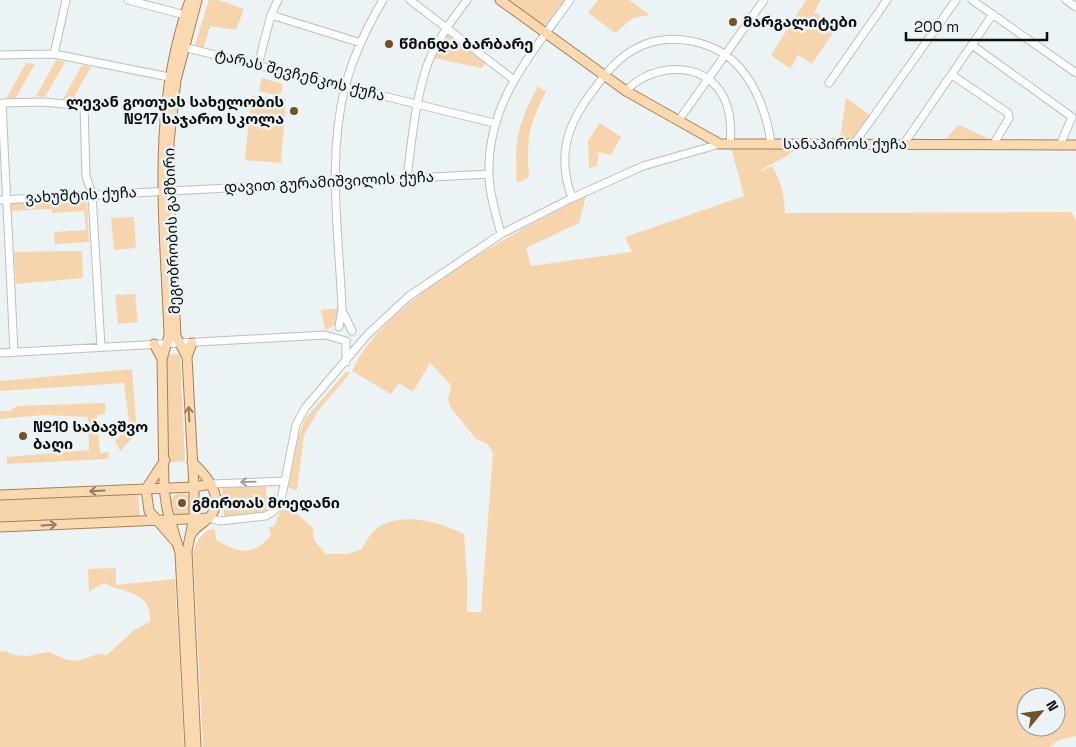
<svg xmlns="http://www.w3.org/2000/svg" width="1076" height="747" font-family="'Space Grotesk','Noto Sans Georgian',sans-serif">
<rect width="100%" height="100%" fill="#ecf3f4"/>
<!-- green -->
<path fill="#f7d5ac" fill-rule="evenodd" d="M209,0H219L244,9L236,30L210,26L203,49L195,45Z
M506,0H567L548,24L542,25Z
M598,0H629L650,15L633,18L615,33L588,13Z
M806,0H821L814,12L837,27L812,64L798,55L790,69L771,55Z
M450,31L488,61L481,68L434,58L445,32Z
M56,60L65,62L45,97L36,96Z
M26,63L35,64L15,99H6Z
M82,65L91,67L71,102L62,101Z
M262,78L283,84L280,96L259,91Z
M538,86L546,92C529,123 526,141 529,177L517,183C514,141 518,123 538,86Z
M251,96L286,99L281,163L245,160Z
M846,98L870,115L853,139H840Z
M600,123L621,137L611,155L599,152L597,166L589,168L588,140Z
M958,125H959L991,140L946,139Z
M797,146C788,160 772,161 759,172L772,166C782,183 784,195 785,213L1071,212L1076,221V736L1059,740L1049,747H203L193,551L199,538L208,530L215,529L216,540C239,553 253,557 271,535L269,527H274L284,502L313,528L314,540L326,554H347L361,550C366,542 371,531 380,526C404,512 441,522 464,534L467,577V612H481L493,452L487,444L476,439L451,408L448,400L451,385L430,363L413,392L399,383L391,394L352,371C385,297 516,232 586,196L579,223L526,248L531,266L632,252L625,237L744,196L731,147ZM1026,697H1056V727H1026Z
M87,199L89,242L55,244L54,232L86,230L84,211L52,213V209L11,211V203Z
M134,217L136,248L114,250L111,218Z
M82,251L83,278L16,284L14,252Z
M135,294L138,322L118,324L115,295Z
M340,308L337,324L325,330L321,310Z
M180,354L185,461L166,463L164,355Z
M132,369L137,433L120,451L115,440L130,429L124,383L0,391V381Z
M346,372L350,373L318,411L304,435L297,490L288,488L298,437L305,419Z
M105,403V414L97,415L100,453L109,452L108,459L7,464V457L89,450L88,417L44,415L0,419V411H10L17,406Z
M266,485L267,514L224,517L222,488Z
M138,490L140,518L0,524V497Z
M170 504a11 11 0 1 1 22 0a11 11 0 1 1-22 0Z
M116,568V585L175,579L184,747H0V652L5,651L15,655L27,656L49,652L65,659L77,661L98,654L107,655L133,631L150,622C153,591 124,594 104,583L89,592L88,569Z"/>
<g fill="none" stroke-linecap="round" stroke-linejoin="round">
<defs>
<path id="minor" d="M128,0L185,15
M410,0L514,80
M972,0L1076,73
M1066,0L1076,7
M271,15L361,43
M972,45L1072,117L1060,145
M183,47L494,123
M54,54L66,0
M0,55L54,54L169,77
M258,65L271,15L278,0
M952,75L1008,113L1009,118L993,145
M829,83L887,0
M626,91C648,67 692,60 716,86C730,101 732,125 730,144
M679,120L764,0
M854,144L956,0
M903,145L993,14
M407,178C412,139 415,100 428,63C437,40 452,20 467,0
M572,198C557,157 566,126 592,92C604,76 616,59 635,49C667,31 715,39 740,68C757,87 768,118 771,144
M0,200L489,174
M501,234C496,214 489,194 489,174C487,102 531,55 570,0
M344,314L352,331
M339,327L342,308C339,235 327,159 345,87C353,57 367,27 383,0
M346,341V362
M14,352L2,103L44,102L84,106L86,176L92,194L101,347
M0,353L325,335L346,341
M211,484L285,481
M209,518L220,521L266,516L274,511L281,499L285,481L296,425L305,408L368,334L409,296L501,234L572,198L643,166L720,144"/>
<path id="major" d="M500,0L626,91L720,144L1076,145
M154,344L162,359
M187,357L192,343
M165,460L146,489L149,511L175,541
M0,495L194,487L211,484
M0,527L209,518
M192,533C197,525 208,521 212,514C224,495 205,474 192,462
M190,747L180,553L167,509L164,488L162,359L169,336C165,220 150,112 190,0
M196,747L187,551L194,517V487L187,357L176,336L169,190V142L176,80L197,0"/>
</defs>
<!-- minor casing -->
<use href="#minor" stroke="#b9c0c1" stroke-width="9"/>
<!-- major casing -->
<use href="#major" stroke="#a58255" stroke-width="11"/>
<!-- minor -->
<use href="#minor" stroke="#fff" stroke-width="7"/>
<!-- major -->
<use href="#major" stroke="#fad9b0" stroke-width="9"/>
</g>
<!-- one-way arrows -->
<defs><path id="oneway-shaft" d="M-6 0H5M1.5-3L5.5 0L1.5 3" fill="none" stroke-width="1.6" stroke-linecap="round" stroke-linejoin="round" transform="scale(1.25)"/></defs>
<g stroke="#8f7e68">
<use href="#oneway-shaft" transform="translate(189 414) rotate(-93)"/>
<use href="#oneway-shaft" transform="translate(97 491) rotate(177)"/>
<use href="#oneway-shaft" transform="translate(49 525) rotate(-3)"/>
</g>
<use stroke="#9e9f9f" href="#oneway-shaft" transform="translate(248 482) rotate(179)"/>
<!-- markers -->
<g fill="#725228" stroke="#ecf3f4" stroke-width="2">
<circle cx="733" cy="22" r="5"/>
<circle cx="389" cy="44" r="5"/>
<circle cx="294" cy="111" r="5"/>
<circle cx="23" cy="436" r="5"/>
<circle cx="182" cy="503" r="5"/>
</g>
<g text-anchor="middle" stroke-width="5" stroke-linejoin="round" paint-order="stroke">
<!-- poi labels -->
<g font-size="15" font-weight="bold" fill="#0c0e0f" stroke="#ecf3f4" text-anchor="start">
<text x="743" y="27">მარგალიტები</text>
<text x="399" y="49">წმინდა ბარბარე</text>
<text x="284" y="107" text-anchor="end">ლევან გოთუას სახელობის<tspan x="284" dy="17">№17 საჯარო სკოლა</tspan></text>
<text x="33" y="432">№10 საბავშვო<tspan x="33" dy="17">ბაღი</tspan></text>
<text x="192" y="508">გმირთას მოედანი</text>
</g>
<!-- street labels -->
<g font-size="15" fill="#0c0e0f" stroke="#ecf3f4">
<text transform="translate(300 75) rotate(14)" y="5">ტარას შევჩენკოს ქუჩა</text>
<text x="845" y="149">სანაპიროს ქუჩა</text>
<text transform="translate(329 182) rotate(-3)" y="5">დავით გურამიშვილის ქუჩა</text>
<text transform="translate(81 195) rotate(-3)" y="5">ვახუშტის ქუჩა</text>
<text transform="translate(172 231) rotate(-92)" y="5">მეგობრობის გამზირი</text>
</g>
</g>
<!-- north arrow -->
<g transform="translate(1041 712) rotate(61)"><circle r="24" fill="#ecf3f4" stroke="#929798"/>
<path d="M0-4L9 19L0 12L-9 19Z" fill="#725228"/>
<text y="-8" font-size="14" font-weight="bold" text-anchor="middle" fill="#0c0e0f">N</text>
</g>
<!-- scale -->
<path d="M906 32v8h141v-8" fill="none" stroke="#0c0e0f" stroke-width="2.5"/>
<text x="914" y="32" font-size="15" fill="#0c0e0f" stroke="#ecf3f4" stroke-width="4" paint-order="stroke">200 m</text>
</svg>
